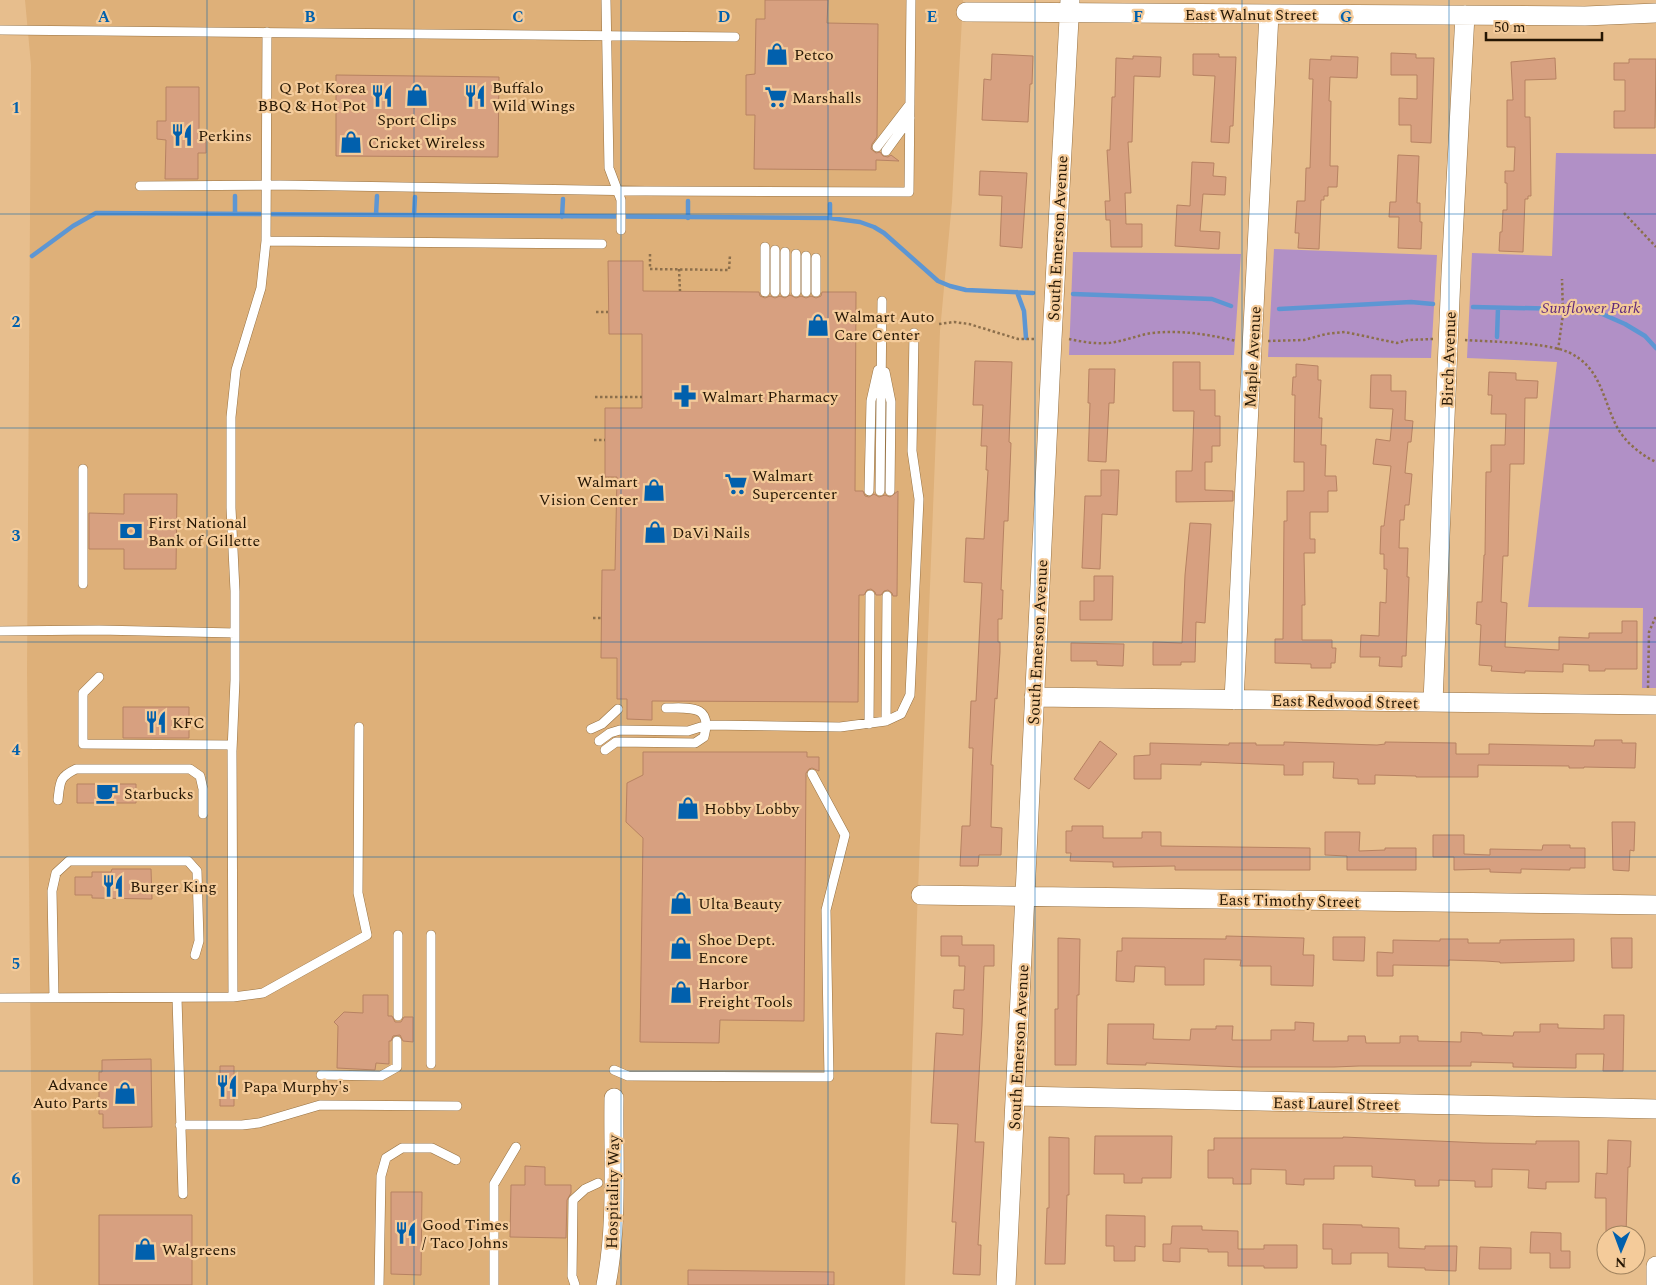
<svg xmlns="http://www.w3.org/2000/svg" width="1656" height="1285" font-family="Spectral,serif">
<rect width="100%" height="100%" fill="#e7be8d"/>
<!-- built -->
<path fill="#deb079" d="M25,0H963L952,202L940,331L917,916L905,1285H33L27,671L31,65Z"/>
<!-- green -->
<path fill="#b190c6" d="M1556,153L1656,154V688H1642L1643,608L1528,607L1557,362L1467,358L1472,253L1552,256Z
M1274,249L1437,255L1431,358L1268,357Z
M1073,252L1241,254L1234,355H1069Z"/>
<g fill="none" stroke-linecap="round" stroke-linejoin="round">
<!-- stream -->
<path stroke="#5d96d3" stroke-width="4.5" d="M235,196V214
M688,201V218
M376,215L377,196
M414,215L415,197
M562,217L563,199
M830,218V204
M32,256L73,226L96,213L830,218L860,222L874,227L884,233L938,281L950,286L966,290L1033,293
M1017,292L1024,311L1026,338
M1073,294L1212,299L1231,306
M1473,307L1567,309L1600,313L1625,324L1645,336L1656,348
M1279,309L1411,302L1433,304
M1497,337L1498,308"/>
</g>
<!-- building -->
<path fill="#d7a080" stroke="#b78262" d="M765,0H828L827,23L878,24L877,137L872,144L871,149L876,153L880,152L883,156L888,157L891,155L899,161L876,160V170L754,169L755,115H746V75L755,74L756,19H765Z
M1391,53L1416,54V58H1434L1431,143L1411,142V125H1399V98L1417,99V75H1391Z
M992,54L1033,56L1032,84H1030L1028,122L982,120L984,79L991,80Z
M1193,54H1219V57H1236L1233,126H1230L1229,143L1211,142L1215,76L1193,75Z
M1133,56L1161,57L1160,77L1134,76L1132,142H1128L1131,193H1125L1126,224H1142V247H1111L1110,220H1106L1105,201H1110L1107,150H1110L1112,97H1115L1116,58L1133,59Z
M1331,56L1358,57L1357,78L1330,77L1329,101H1331L1330,166H1338L1337,187H1328V196H1324V200H1321L1319,249L1298,248L1299,233H1295L1297,201H1305L1306,168H1310L1313,79H1309L1310,59L1331,60Z
M1555,58L1556,79L1525,80V117H1530L1531,196H1528V199H1525L1523,252L1499,251L1500,232H1502L1503,210H1507V183H1505V171H1514L1515,147H1507V100H1513L1511,62Z
M1629,59H1656L1655,128H1614V111H1625V80H1614V63H1629Z
M336,75L499,77L498,157L336,156Z
M166,87H199V130H206V153H198V179H165L166,140L157,139V121H166Z
M1398,155L1419,156L1417,203H1420V222H1422L1421,249L1398,248L1399,217H1389L1390,202H1396Z
M1192,162L1214,163L1213,176L1226,177L1225,195L1203,194L1200,231L1220,232L1219,249L1175,246L1177,205L1190,206Z
M980,171L1027,173L1022,248L1000,246L1002,196L979,195Z
M608,261H643V291L759,292L760,296L765,298L770,296L775,298L780,296L785,298L790,295L796,298L801,296L806,298L811,296L816,298L821,296L822,292H856L855,491H863L865,496L869,497L874,494L879,497L885,495L890,497L898,491L897,596H893L892,593L888,590L884,591L881,595H876L875,592L871,589L867,590L864,595H859L858,702L652,701V720L627,719V699H617V658H601L602,570H615L617,477H605V408H642V334H609Z
M975,361L1012,362L1009,442L1011,443L1008,521H1004L1001,590H1003L1002,619H998V642H1000V652L997,699L995,698L991,765H993L991,827L1002,828L1001,855H979L978,866H960L962,826H970L973,748H969L971,701H976L982,583L964,582L966,538L984,539L988,470H986L987,446H981L983,405H973Z
M1173,362H1200V390H1215V416H1220V446H1212V462H1205V490L1233,491V501L1176,502V471H1192L1194,411H1173Z
M1296,364L1318,366V380H1321L1319,418H1322L1321,445H1326L1325,476H1336L1337,491H1328V512H1310V539H1315V553H1304L1305,605H1302V640H1332V648H1336L1335,663H1331V668H1311V664L1275,663V639H1283L1284,521H1287V491H1304V462H1294L1295,395H1292L1293,377H1296Z
M1089,369H1115L1114,403H1109L1106,462L1088,461L1090,403H1088Z
M1489,372L1516,373V380L1538,381L1537,398H1525L1524,464H1510L1508,556H1503L1501,602L1507,603L1505,647L1559,650V637L1589,638V633H1622V621H1637V669H1605V671H1589V665L1563,664V672L1525,671V673L1491,671L1492,666L1479,665L1481,625L1476,624L1477,602H1482L1484,555H1485L1486,472H1491V445H1505L1506,414H1491L1492,395H1488Z
M1371,375H1391V391H1406L1405,420L1413,421L1411,442H1408L1405,473L1412,474L1409,505H1405L1404,520H1400L1399,548H1408L1407,577H1409L1406,656H1402V667L1379,666L1380,657H1360L1361,635L1379,636L1380,602L1386,603L1387,569H1384V554H1380L1381,526H1384L1391,466L1373,464L1376,439L1390,441L1393,409L1370,408Z
M1101,470H1119L1117,515L1102,514L1100,569L1082,568L1085,496H1101Z
M124,494H177L176,569H124V549H89V513L124,514Z
M1190,523L1211,524L1205,623L1196,622L1195,662H1181V665H1153V642L1182,643L1185,575Z
M1094,576H1113L1112,620H1080V601H1094Z
M1071,643L1124,644L1123,666L1097,665V661H1071Z
M123,707H189V738H123Z
M1595,740H1622V743H1636L1635,768L1584,767V768H1569V766L1478,765V777H1416V776L1375,775V784H1358V779L1333,778L1334,762H1303V775H1284V765L1201,762V765L1161,764V779H1134V756L1150,755V743L1229,745V743H1256V745H1284V742L1377,745L1385,744V742L1456,743V754H1489V744L1594,746Z
M1100,741L1117,754L1089,789L1074,779Z
M643,752H807V757H819V771L812,768L809,769L806,773L804,1021L720,1020L719,1043L640,1042L643,838L626,822L627,783L643,775Z
M77,784H136V803H77Z
M1612,822H1635L1634,851L1630,850L1629,871L1613,870Z
M1072,826H1103V838H1142V832H1161V846L1310,848V870H1175V866L1113,867V862L1070,861L1071,853H1066V831H1072Z
M1325,832H1360L1359,851L1385,850V848H1416V870H1347V856L1325,855Z
M1433,835H1464V854L1490,855V849L1542,850L1543,845H1570V848H1585V868H1570V870L1521,869V873L1490,872V869L1454,870V857H1433Z
M112,869H151L152,899L92,898V895H75V877H92V872H111Z
M941,936H962V945H994V966H984L982,1025L975,1142H984L978,1245H981L980,1275L953,1274L956,1222H952L958,1124L931,1123L936,1033L963,1035L964,1009L953,1008L954,990H964L965,966H959V956H941Z
M1226,936L1304,938L1303,955H1314L1313,986L1271,985V966H1240L1241,960L1204,959V985H1165V967L1135,966L1134,982L1116,981L1117,951H1122V938L1226,939Z
M1333,937H1365L1364,961L1333,960Z
M1058,938L1080,939L1079,995H1077L1076,1065H1055V1009H1058Z
M1611,938H1632V968H1612Z
M1440,939H1468V943H1500V940L1574,939V961L1500,963V962L1485,961L1449,960V966L1393,965V976H1377V952L1393,953V940L1440,941Z
M363,995H388V1016H392L395,1022H401L404,1017H413V1042L403,1041L400,1035L393,1036L391,1041H389V1064L376,1063L375,1070L337,1068L338,1026L334,1022L344,1012L363,1013Z
M1604,1015H1624L1623,1071H1603L1604,1054H1576V1068L1513,1067V1063L1471,1062V1066H1359L1334,1067H1241L1146,1063V1065L1107,1064L1108,1024H1154L1153,1039L1190,1040L1191,1029H1216V1026H1233L1232,1040H1271V1030H1295V1022L1314,1023L1313,1041H1348V1036H1365L1366,1043H1400V1036H1418V1041L1461,1042V1032L1482,1033V1035L1513,1036L1514,1032H1540V1024H1558V1028L1604,1029Z
M151,1059L152,1127L103,1128V1114H99V1072H102V1060Z
M220,1066H234V1106H220Z
M1095,1136H1172L1171,1178H1142V1183H1124V1174H1094Z
M1049,1137L1069,1138V1195H1067L1065,1264H1045L1047,1208H1049Z
M1343,1137L1483,1143L1536,1144V1141H1579V1182H1546V1189L1528,1188L1529,1170L1492,1169V1187H1475V1181L1439,1180V1186H1415V1180L1372,1177V1166H1334V1179H1304V1185L1286,1184V1170L1251,1169V1184H1233V1178H1208V1150H1214V1138H1343Z
M1608,1140L1631,1141L1630,1167H1628L1626,1235H1606V1198H1595L1596,1173L1607,1174Z
M525,1166L545,1167V1185H571V1193L567,1200L566,1238L510,1237L511,1185H525Z
M391,1192H422L421,1275L391,1274Z
M99,1215H192V1285H99Z
M1106,1215L1145,1216V1247L1135,1246V1261H1114V1246H1106Z
M1323,1224L1362,1225V1227L1399,1228V1248L1425,1249V1246H1457L1456,1271L1425,1270V1268L1388,1267V1253H1351V1264H1332V1249H1323Z
M1172,1226H1202V1230L1238,1231V1249H1264V1245H1297V1268H1264V1266H1228V1252H1208V1249L1180,1248V1262L1163,1261V1244H1171Z
M1531,1232L1561,1233V1251H1570V1268H1550V1253H1530Z
M1480,1247L1511,1248V1269H1479Z
M688,1270L834,1272V1285H688Z"/>
<g fill="none" stroke-linecap="round" stroke-linejoin="round">
<defs>
<path id="lane" d="M606,0L609,168L621,200V230
M0,30L735,37
M877,147L910,104
M886,151L910,118
M140,186L280,185L646,191L909,192L911,0
M266,241L602,244
M765,247V292
M775,250V292
M785,252V292
M796,254V292
M806,256V292
M816,292V258
M885,372L891,402L890,491
M83,469V584
M869,491L871,401L878,370
M880,491L882,301
M0,631L99,630L235,633
M99,677L83,693V744L232,745
M886,721L887,596
M869,724L870,595
M591,729L602,724L618,709
M599,741L610,733L620,730L688,731L707,725L840,727L886,721L901,714L910,695L919,499L912,451L914,333
M605,750L616,742L695,743L704,737C713,704 689,708 666,708
M58,800C60,782 59,777 76,769H190L200,776L203,789V814
M233,997L232,751L235,680V591L231,508V417L236,370L261,288L266,241L267,32
M0,998L233,997L263,993L367,935L358,893L359,727
M54,998L52,891L56,873L69,861H188L197,871L199,941L195,955
M177,998L183,1194
M398,1016V935
M431,1064V935
M614,1070L628,1076L829,1077L826,910L845,835L812,774
M321,1075L381,1076L397,1067V1041
M180,1125H242L259,1123L320,1105L457,1106
M379,1285L381,1176L386,1158L402,1148H432L456,1160
M494,1285V1184L516,1147
M575,1285L572,1276L573,1200L585,1189L598,1183"/>
<path id="street" d="M966,12L1585,16L1656,13
M1034,697L1656,705
M1234,700L1269,14
M1433,702L1451,275L1465,15
M921,895L1656,905
M1016,1096L1656,1109
M606,1285C618,1224 613,1160 614,1098
M1006,1285L1052,339L1070,0
M1656,1285V1266"/>
</defs>
<!-- lane casing -->
<use href="#lane" stroke="#967142" stroke-width="10"/>
<!-- street casing -->
<use href="#street" stroke="#967142" stroke-width="20"/>
<!-- path -->
<path stroke="#8c6f4c" stroke-width="2.5" stroke-dasharray="2.5 2.5" stroke-linecap="butt" d="M1624,213L1656,247
M650,254V269L729,270L730,255
M679,269L680,291
M596,312H608
M939,324L954,322L969,324L1018,339H1035
M1069,339C1083,342 1100,345 1115,342C1127,340 1139,335 1152,333C1181,330 1207,334 1236,341
M1465,340C1492,342 1544,342 1568,352C1601,367 1602,398 1617,427C1625,442 1641,455 1656,462
M1268,341L1304,340L1326,334L1345,332L1397,343L1408,340L1433,339
M1558,350L1563,314L1562,279
M595,397H642
M594,440H605
M593,618H602
M1648,688L1649,632L1656,616"/>
<!-- lane -->
<use href="#lane" stroke="#fff" stroke-width="9"/>
<!-- street -->
<use href="#street" stroke="#fff" stroke-width="19"/>
</g>
<!-- grid -->
<path fill="none" stroke="#0160ad" stroke-width="1" stroke-opacity="0.55" d="M207,0V1285M414,0V1285M621,0V1285M828,0V1285M1035,0V1285M1242,0V1285M1449,0V1285M0,214H1656M0,428H1656M0,642H1656M0,857H1656M0,1071H1656"/>
<!-- icons -->
<defs>
<symbol id="shop-bare" viewBox="-9 -9 18 18"><path d="M-5-2.5h2.3a2.7 3.5 0 0 1 5.4 0H5L5.5 6h-11ZM-1.5-2.5h3a1.5 2.3 0 0 0-3 0Z" fill="#0160ad" stroke="#f4cb9a" stroke-width="2.5" paint-order="stroke"/></symbol>
<symbol id="restaurant-bare" viewBox="-9 -9 18 18"><path d="M-5-6h1v4h1v-4h1v4h1v-4h1v5L-1.5 .5V6h-2V.5L-5-1ZM5-6V6H3V1.5H1.5Q1.5-4 5-6Z" fill="#0160ad" stroke="#f4cb9a" stroke-width="2.5" paint-order="stroke"/></symbol>
<symbol id="supermarket-bare" viewBox="-9 -9 18 18"><path d="M-6-5.5h2.5l.6 2H6L4.5 2H-2.5L-4.4-4H-6ZM-1.5 3.2a1.3 1.3 0 1 0 .1 0ZM3 3.2a1.3 1.3 0 1 0 .1 0Z" fill="#0160ad" stroke="#f4cb9a" stroke-width="2.5" paint-order="stroke"/></symbol>
<symbol id="pharmacy-bare" viewBox="-9 -9 18 18"><path d="M-2-6h4v4h4v4h-4v4h-4v-4h-4v-4h4Z" fill="#0160ad" stroke="#f4cb9a" stroke-width="2.5" paint-order="stroke"/></symbol>
<symbol id="bank-bare" viewBox="-9 -9 18 18"><path d="M-6-4H6V4H-6ZM0-2.3a2.3 2.3 0 1 0 0 4.6a2.3 2.3 0 1 0 0-4.6Z" fill="#0160ad" stroke="#f4cb9a" stroke-width="2.5" paint-order="stroke"/></symbol>
<symbol id="cafe-bare" viewBox="-9 -9 18 18"><path d="M-5.5-4.5H6V0H3Q3 3.5 0 3.5H-2.5Q-5.5 3.5-5.5 0ZM3-3.2v2h1.7v-2ZM-6 4.5H4V6H-6Z" fill="#0160ad" stroke="#f4cb9a" stroke-width="2.5" paint-order="stroke"/></symbol>
</defs>
<g fill-rule="evenodd">
<use href="#shop-bare" x="761" y="38" width="32" height="32"/>
<use href="#shop-bare" x="401" y="79" width="32" height="32"/>
<use href="#restaurant-bare" x="366" y="80" width="32" height="32"/>
<use href="#restaurant-bare" x="459" y="80" width="32" height="32"/>
<use href="#supermarket-bare" x="760" y="81" width="32" height="32"/>
<use href="#restaurant-bare" x="166" y="119" width="32" height="32"/>
<use href="#shop-bare" x="335" y="126" width="32" height="32"/>
<use href="#shop-bare" x="802" y="309" width="32" height="32"/>
<use href="#pharmacy-bare" x="669" y="380" width="32" height="32"/>
<use href="#supermarket-bare" x="720" y="468" width="32" height="32"/>
<use href="#shop-bare" x="638" y="474" width="32" height="32"/>
<use href="#bank-bare" x="115" y="515" width="32" height="32"/>
<use href="#shop-bare" x="639" y="516" width="32" height="32"/>
<use href="#restaurant-bare" x="140" y="706" width="32" height="32"/>
<use href="#cafe-bare" x="91" y="777" width="32" height="32"/>
<use href="#shop-bare" x="672" y="792" width="32" height="32"/>
<use href="#restaurant-bare" x="97" y="870" width="32" height="32"/>
<use href="#shop-bare" x="665" y="887" width="32" height="32"/>
<use href="#shop-bare" x="665" y="932" width="32" height="32"/>
<use href="#shop-bare" x="665" y="976" width="32" height="32"/>
<use href="#restaurant-bare" x="211" y="1070" width="32" height="32"/>
<use href="#shop-bare" x="109" y="1077" width="32" height="32"/>
<use href="#restaurant-bare" x="390" y="1217" width="32" height="32"/>
<use href="#shop-bare" x="129" y="1233" width="32" height="32"/>
</g>
<g text-anchor="middle" stroke-width="4.5" stroke-linejoin="round" paint-order="stroke">
<!-- street labels -->
<g font-size="16" fill="#251603" stroke="#f4cb9a">
<text x="1251" y="20">East Walnut Street</text>
<text transform="translate(1057 238) rotate(-87)" y="6">South Emerson Avenue</text>
<text transform="translate(1252 357) rotate(-87)" y="6">Maple Avenue</text>
<text transform="translate(1448 359) rotate(-88)" y="6">Birch Avenue</text>
<text transform="translate(1037 642) rotate(-87)" y="6">South Emerson Avenue</text>
<text transform="translate(1345 701) rotate(1)" y="6">East Redwood Street</text>
<text transform="translate(1289 900) rotate(1)" y="6">East Timothy Street</text>
<text transform="translate(1018 1047) rotate(-87)" y="6">South Emerson Avenue</text>
<text transform="translate(1336 1103) rotate(1)" y="6">East Laurel Street</text>
<text transform="translate(612 1192) rotate(-89)" y="6">Hospitality Way</text>
</g>
<!-- poi labels -->
<g font-size="16" fill="#251603" stroke="#f4cb9a" text-anchor="start">
<text x="794" y="60">Petco</text>
<text x="366" y="93" text-anchor="end">Q Pot Korea<tspan x="366" dy="18">BBQ &amp; Hot Pot</tspan></text>
<text x="492" y="93">Buffalo<tspan x="492" dy="18">Wild Wings</tspan></text>
<text x="792" y="103">Marshalls</text>
<text x="417" y="125" text-anchor="middle">Sport Clips</text>
<text x="198" y="141">Perkins</text>
<text x="368" y="148">Cricket Wireless</text>
<text x="834" y="322">Walmart Auto<tspan x="834" dy="18">Care Center</tspan></text>
<text x="702" y="402">Walmart Pharmacy</text>
<text x="752" y="481">Walmart<tspan x="752" dy="18">Supercenter</tspan></text>
<text x="638" y="487" text-anchor="end">Walmart<tspan x="638" dy="18">Vision Center</tspan></text>
<text x="148" y="528">First National<tspan x="148" dy="18">Bank of Gillette</tspan></text>
<text x="672" y="538">DaVi Nails</text>
<text x="172" y="728">KFC</text>
<text x="124" y="799">Starbucks</text>
<text x="704" y="814">Hobby Lobby</text>
<text x="130" y="892">Burger King</text>
<text x="698" y="909">Ulta Beauty</text>
<text x="698" y="945">Shoe Dept.<tspan x="698" dy="18">Encore</tspan></text>
<text x="698" y="989">Harbor<tspan x="698" dy="18">Freight Tools</tspan></text>
<text x="108" y="1090" text-anchor="end">Advance<tspan x="108" dy="18">Auto Parts</tspan></text>
<text x="243" y="1092">Papa Murphy's</text>
<text x="422" y="1230">Good Times<tspan x="422" dy="18">/ Taco Johns</tspan></text>
<text x="162" y="1255">Walgreens</text>
</g>
<!-- park labels -->
<g font-size="16" font-style="italic" fill="#5f297c" stroke="#f4cb9a">
<text x="1591" y="313">Sunflower Park</text>
</g>
</g>
<g font-size="16" text-anchor="middle" font-weight="bold" fill="#0160ad" stroke="#f4cb9a" stroke-width="4.5" stroke-linejoin="round" paint-order="stroke">
<text x="104" y="22">A</text>
<text x="310" y="22">B</text>
<text x="518" y="22">C</text>
<text x="724" y="22">D</text>
<text x="932" y="22">E</text>
<text x="1138" y="22">F</text>
<text x="1346" y="22">G</text>
<text x="16" y="113">1</text>
<text x="16" y="327">2</text>
<text x="16" y="541">3</text>
<text x="16" y="755">4</text>
<text x="16" y="969">5</text>
<text x="16" y="1184">6</text>
</g>
<!-- north arrow -->
<g transform="translate(1621 1250) rotate(181)"><circle r="24" fill="#f4cb9a" stroke="#a1835e"/>
<path d="M0-4L9 19L0 12L-9 19Z" fill="#0160ad"/>
<text y="-8" font-size="14" font-weight="bold" text-anchor="middle" fill="#251603">N</text>
</g>
<!-- scale -->
<path d="M1486 32v8h116v-8" fill="none" stroke="#251603" stroke-width="2.5"/>
<text x="1494" y="32" font-size="15" fill="#251603" stroke="#f4cb9a" stroke-width="4" paint-order="stroke">50 m</text>
</svg>
